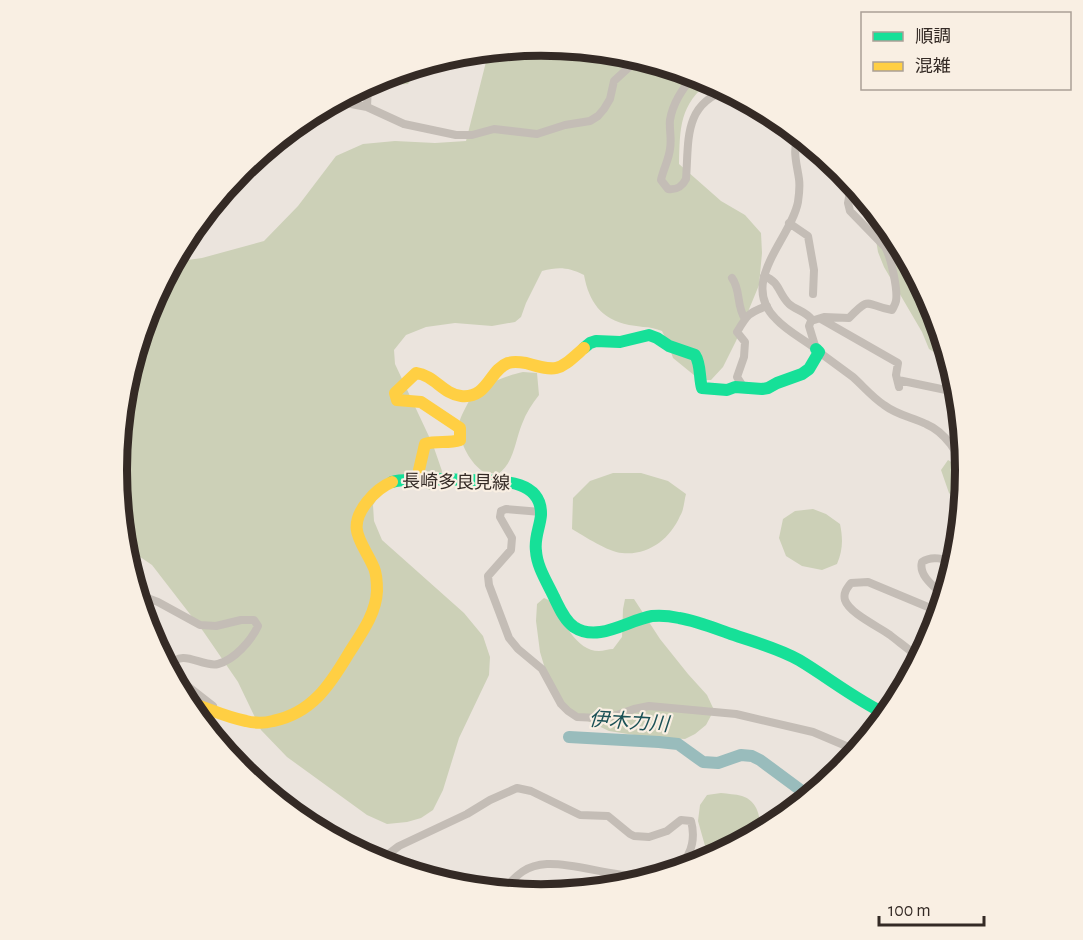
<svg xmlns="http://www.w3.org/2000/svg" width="1083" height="940" font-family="'Alegreya Sans','Noto Sans JP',sans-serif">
<rect width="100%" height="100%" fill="#ebe4dd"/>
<!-- green -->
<path fill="#ccd0b7" d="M542,45L625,53L704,77L711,81C679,104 680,128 679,164L721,201L745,215L761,233L762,253L759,285L736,341L723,367L711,380H700L673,358L668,343L662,331C656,329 650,327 643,327C639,326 634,326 629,325C601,319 589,302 584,275C567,267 559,267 542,271L526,303L521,317L515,322L492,326L455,323L426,327L406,335L394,350L395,364L433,445L442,471L440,485L430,490L411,482L388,481L373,505L374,521L382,540L464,613L483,636L490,657L489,675L459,738L443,790L433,810L421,818L407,822L387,824L367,815L287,757L261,730L238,682L203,631L152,565L124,546L117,470L125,387L149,307L173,262L202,258L264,241L298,206L336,156L363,144L395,141L435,143L466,141L489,50Z
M421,64L408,84L387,85L374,80Z
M870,204L895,234L934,308L951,362L929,349L922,332L884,267L878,252Z
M523,372L537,373L539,395C532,404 526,413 522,424C515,441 514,463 498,474C494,473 488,473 484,472C469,463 456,437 460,420C462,414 467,405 470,399C479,386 508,375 523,372Z
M948,460L966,471L963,505L949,493L941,470Z
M613,473H641L668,481L686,494C684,501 684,510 680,516C670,539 648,556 622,553C608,552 584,536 572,529L573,498L590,481Z
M813,509L826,514L840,524C843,539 843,550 837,564L822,570L802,566L786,556L779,538L783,519L795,511Z
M544,598L555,603C562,620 576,651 599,651C603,651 609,649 613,649L622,637L623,609L625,599H634L660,639L688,674L707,695L714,710L706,725L695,734L685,739L647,737L609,731L569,712L546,672L540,652L536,621L537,604Z
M721,793C728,794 735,794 742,796C758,801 761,818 760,833L709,860L698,821L700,805L707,795Z"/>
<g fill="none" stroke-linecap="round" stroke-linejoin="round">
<!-- river -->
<path stroke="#99bcbc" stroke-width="12" d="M569,737L659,742L678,744L703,762L718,763L741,755L752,756L760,760L810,797"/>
<!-- street -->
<path stroke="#c4bdb6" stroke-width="8" d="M694,74C683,89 673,102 670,120C669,129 672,139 670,149C669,159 663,170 661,180L668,189C677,190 682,187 686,179C689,141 683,104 727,90
M335,101L367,107L404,124L456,135H472L494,129L537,134L565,125L590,121L598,116L604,109L610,99L614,81L639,58
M367,107L368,83
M800,135C791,148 797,164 799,179C800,186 799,195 798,202C791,239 738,282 776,319C787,331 803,339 816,349
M223,191C239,184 240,181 247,165
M789,223L808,236L814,270L813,294
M764,276C780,282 778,293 789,304C796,310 807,312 812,320
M732,278C741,290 736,305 745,319
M821,319L898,363L896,375L899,387
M816,349L809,326L811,321L824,317L849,318C871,295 865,305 892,310C894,306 895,305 896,301C898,290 891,257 885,247L850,211L848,203L850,192L853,183
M819,352C830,360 842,369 853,377C863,386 872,397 884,405C897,415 911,417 926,424C947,433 957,453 966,472
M898,380L946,390L959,397
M744,388L737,377L744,357L745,342L737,332C747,315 748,313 767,306
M541,512L506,509L501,511L500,517L512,538L511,550L488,576L489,585L509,638L518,649L542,669L561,704L568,711L577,717L599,718L617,715L634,709L649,706L736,714L813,732L858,751
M137,594L158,602L200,625L216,626L241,620H254L258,626C251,641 234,660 218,664C202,668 182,647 170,666L172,674L213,706
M945,597C936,588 918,576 922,562C932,555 944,559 955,563
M920,659C910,650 900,643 890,635C879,627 849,613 845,600C843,593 847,588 851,583L868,582L940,612
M378,862L399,846L467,814L490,800L517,788L531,791L580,815L608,816L630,834L634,836L649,837L667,831L681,820L691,821C695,835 693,854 681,863C646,893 588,862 547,864C525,865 516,876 502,891"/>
<!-- fast -->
<path stroke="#16e098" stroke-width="12" d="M584,348L590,343L596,341L620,342L649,335L657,338L669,346L695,355C701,364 699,377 702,388L727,390L735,387L762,389L768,388L777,383L802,374L809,369L819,352L816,349
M392,482C398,480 404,480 410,480C430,479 449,479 469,480C495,481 542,477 541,515C540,527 534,538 536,551C537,567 547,582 554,597C559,607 564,620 574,627C598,643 628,620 652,616C662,615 670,616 679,618C697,621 714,628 731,634C754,642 778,648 799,660C829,678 856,700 888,715"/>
<!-- slow -->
<path stroke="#ffcf43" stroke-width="12" d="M419,479V470L425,444C437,440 448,444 460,440V428L421,402L397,400L395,393L416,373C434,375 443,394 461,396C488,399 489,370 508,363C514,361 520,362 526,363C559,373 559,370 584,348
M185,701C205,707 225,717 246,721C254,723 265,723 273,721C312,713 330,685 349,653C361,634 376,614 377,591C377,583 377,575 374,568C363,542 345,530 367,502C374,493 382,486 392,482"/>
</g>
<g text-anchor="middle" stroke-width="4.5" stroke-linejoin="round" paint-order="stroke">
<!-- street labels -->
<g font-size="18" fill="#342a25" stroke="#f9efe3">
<text transform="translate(456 482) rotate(1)" y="6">長崎多良見線</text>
</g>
<!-- water labels -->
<g font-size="20" font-style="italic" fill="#1b5156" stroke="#f9efe3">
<text transform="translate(629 721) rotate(4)" y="7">伊木力川</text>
</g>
</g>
<!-- crop -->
<path d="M0 0H1083V940H0ZM127 470a414 414 0 1 1 828 0a414 414 0 1 1-828 0Z" fill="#f9efe3" fill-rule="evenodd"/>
<path fill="none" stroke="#342a25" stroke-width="8" d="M127 470a414 414 0 1 1 828 0a414 414 0 1 1-828 0Z"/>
<!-- legend -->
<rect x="861" y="12" width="210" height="78" fill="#f9efe3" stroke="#aaa097" stroke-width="1.5"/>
<rect x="873" y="32" width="30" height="9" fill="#16e098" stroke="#aaa097" stroke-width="1.5"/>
<text x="915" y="42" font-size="18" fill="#342a25">順調</text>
<rect x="873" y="62" width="30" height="9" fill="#ffcf43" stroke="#aaa097" stroke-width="1.5"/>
<text x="915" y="72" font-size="18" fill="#342a25">混雑</text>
<!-- scale -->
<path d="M879 916v9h105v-9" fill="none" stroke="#342a25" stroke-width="3"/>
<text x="888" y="916" font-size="18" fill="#342a25" stroke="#f9efe3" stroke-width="4.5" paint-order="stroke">100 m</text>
</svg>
